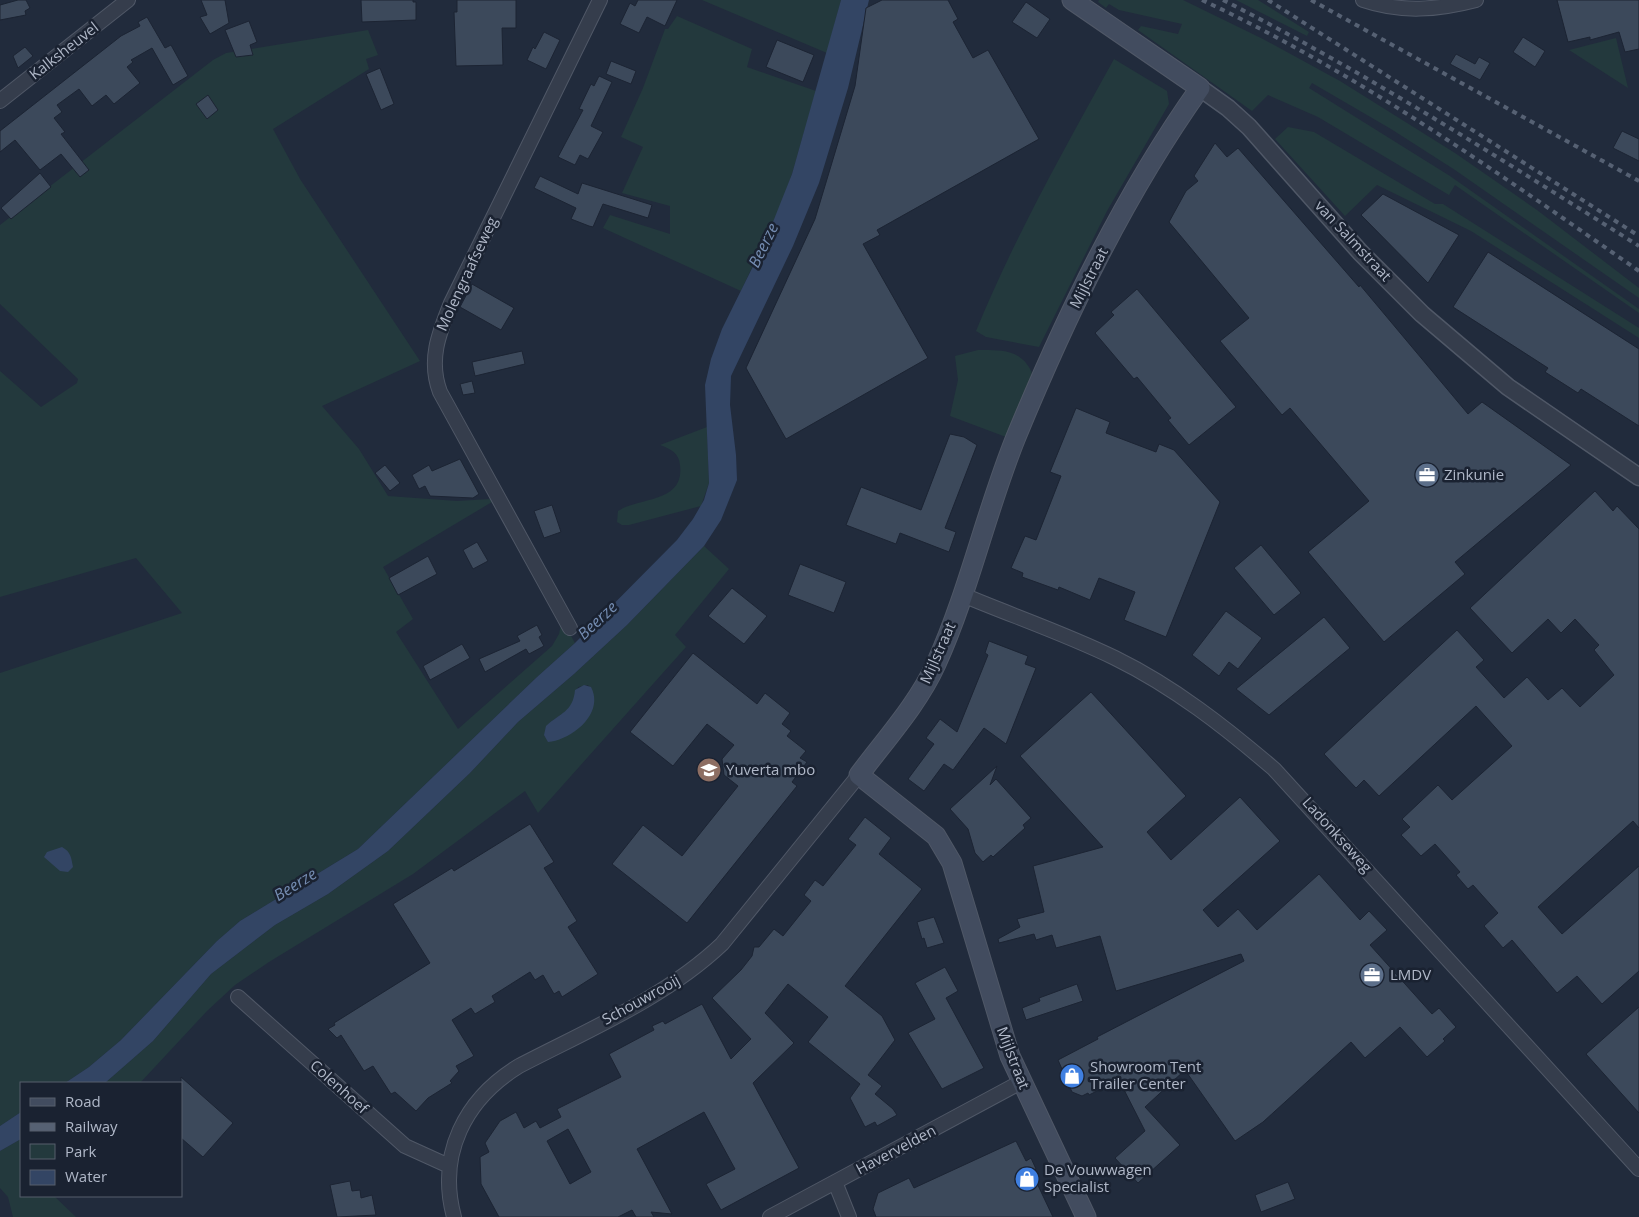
<svg xmlns="http://www.w3.org/2000/svg" width="1639" height="1217" font-family="'Open Sans',sans-serif">
<rect width="100%" height="100%" fill="#212b3c"/>
<!-- green -->
<path fill="#23393d" fill-rule="evenodd" d="M702,0H841L827,53Z
M1099,0H1183L1263,39L1340,81L1455,153L1537,210L1639,288V298L1455,170L1391,129L1312,83L1309,88L1450,176L1639,309V313L1455,185L1449,195L1318,117L1268,95L1252,111L1138,30L1141,26L1178,34L1182,24L1119,10L1109,4L1106,8L1098,2Z
M1236,0H1258L1309,32L1307,36Z
M677,16L752,49L747,67L816,91L792,174L780,207L741,291L603,228L610,215L670,234V206L622,193L643,147L621,137L643,88L665,29H668Z
M368,30L378,55L366,59L369,69L273,129L300,179L420,361L322,406L359,449L388,496L457,501L490,499L492,502L383,567L413,619L396,632L458,729L552,646L559,634L562,620L575,643L537,677L358,849L240,921L217,941L121,1040L89,1067L65,1083H21V1112L0,1126V673L182,613L136,558L0,597V371L41,407L77,383L78,379L0,304V225L213,60L226,53Z
M1616,38L1628,88L1569,50Z
M1114,59L1167,91L1169,104L1107,211L1039,347L986,337L976,331C1015,236 1065,148 1114,59Z
M1288,127L1314,132L1435,204H1443L1639,328V338L1471,231L1377,185L1345,216L1275,139Z
M978,350C1001,350 1022,349 1032,373L1006,437L950,416L958,380L955,356Z
M707,427L709,483L701,506L629,525H622L617,522L618,511C640,497 685,503 680,465C679,453 671,449 660,445Z
M704,546L729,569L675,635L686,647L538,813L525,791L413,874L269,962L235,985L207,1011L140,1083H105L153,1041L211,974L275,925L328,894L388,851L470,773L518,722L574,674L627,625ZM588,685C597,697 593,707 587,719L552,721L571,708L578,687Z
M21,1139V1196H54L76,1217H13L8,1197L0,1188V1151Z"/>
<!-- water -->
<path fill="#334564" d="M841,0H869L848,88L819,183L793,246L731,376L730,405L736,455L737,480L721,520L704,546L627,625L574,674L518,722L470,773L388,851L328,894L275,925L211,974L153,1041L105,1083H65L89,1067L121,1040L217,941L240,921L358,849L537,677L575,643L677,540L693,519L704,500L709,483L705,385L711,359L722,329L765,242L792,174Z
M584,685L591,687C605,714 571,740 548,742L544,735L546,726C560,713 573,712 575,690Z
M62,847C71,852 71,857 73,867L68,872L60,871L44,857L47,852Z
M21,1112V1139L0,1151V1126Z"/>
<!-- building -->
<path fill="#3c495b" stroke="#1c2433" fill-rule="evenodd" d="M18,0H26L30,8L25,11L26,15L0,20V5Z
M201,0H225L229,23L210,34L200,17L207,15Z
M361,0H413V2H416V20L362,22Z
M457,0H516V28H502L503,65L456,66L454,12H457Z
M638,0H677L665,26L647,17L639,33L620,24L630,3L635,6Z
M882,0H948L958,19L953,22L973,58L988,50L1039,139L877,230L880,235L863,244L928,358L786,439L746,368L815,219L855,86L866,8Z
M1557,0H1639V49L1625,52L1619,32L1590,40V37L1568,42Z
M1026,2L1050,19L1037,38L1012,22Z
M147,17L165,48L171,45L188,76L173,85L152,48L131,60L133,62L127,67L140,83L114,104L106,95L92,106L79,89L57,105L62,112L54,118L65,132L61,134L89,170L80,177L61,154L40,170L15,140L0,152V131L121,36L140,26L138,22Z
M249,21L257,42L250,45L253,55L236,57L225,30Z
M544,32L560,40L546,69L527,60L533,47L535,49Z
M1523,37L1545,51L1535,67L1513,52Z
M777,40L814,55L803,82L766,67Z
M25,47L33,56L18,68L13,56Z
M1456,54L1475,64L1479,57L1490,63L1480,80L1450,64Z
M611,61L636,71L631,84L606,74Z
M380,68L394,104L381,110L366,74Z
M599,76L612,82L591,126L603,132L588,159L580,155L575,165L558,157L583,110L579,109L591,84L594,86Z
M208,95L218,110L207,119L196,104Z
M1622,131L1639,139V161L1613,148Z
M1215,143L1227,157L1238,148L1359,287L1360,285L1468,414L1482,402L1571,465L1455,562L1465,574L1384,642L1308,552L1369,501L1290,408L1282,415L1220,341L1249,318L1169,222L1186,191L1198,181L1194,176Z
M40,173L51,187L11,219L1,208Z
M540,176L578,194L582,183L652,205L648,218L603,204L593,227L589,226L571,219L576,208L534,188Z
M1383,194L1459,235L1428,283L1361,215Z
M1488,252L1639,349V426L1581,389L1578,393L1545,372L1548,368L1453,307Z
M472,284L514,308L501,330L460,307Z
M1137,289L1236,407L1189,445L1168,420L1171,418L1137,377L1134,379L1095,333L1114,315L1111,312Z
M522,351L525,364L475,376L472,362Z
M472,381L475,393L463,395L460,384Z
M1076,408L1110,422L1106,433L1156,452L1159,444L1174,450L1220,502L1166,637L1124,620L1135,592L1099,578L1090,600L1059,587L1058,590L1022,577L1023,573L1011,568L1025,536L1036,540L1061,476L1050,472Z
M950,434L964,437L977,445L945,528L956,532L949,552L900,533L896,544L846,525L861,487L921,510Z
M460,459L479,494L473,498L430,496L425,486L419,489L412,475L429,465L432,471Z
M385,465L400,483L390,491L375,473Z
M1595,491L1613,511L1617,506L1639,529V828L1633,821L1538,907L1562,934L1639,866V971L1602,1004L1577,976L1557,993L1512,940L1503,948L1484,926L1498,913L1473,885L1468,889L1456,875L1460,872L1435,844L1421,856L1401,835L1410,827L1402,819L1438,785L1452,800L1512,746L1476,706L1379,796L1364,780L1356,788L1324,754L1457,630L1484,660L1476,667L1504,698L1527,677L1548,700L1562,688L1580,707L1614,675L1594,650L1599,645L1575,619L1561,633L1548,619L1512,653L1470,608Z
M552,505L561,532L544,538L534,511Z
M477,542L488,561L473,569L463,550Z
M1261,545L1301,593L1274,615L1234,568Z
M428,556L437,574L398,595L389,578Z
M800,564L846,582L834,613L788,595Z
M732,588L767,616L744,644L708,616Z
M1226,611L1262,638L1238,669L1229,662L1219,676L1192,655Z
M1324,617L1350,648L1269,715L1236,689Z
M537,625L542,635L539,637L544,646L529,654L526,649L485,672L479,659L520,641L517,636Z
M989,641L1028,656L1025,664L1036,668L1006,744L984,728L953,770L944,764L924,791L908,779L934,744L926,738L940,719L957,732L988,655L985,653Z
M462,644L470,658L430,680L423,666Z
M693,653L757,704L765,693L790,713L782,724L791,731L787,736L806,751L800,758L807,762L792,782L797,786L687,923L612,864L643,825L682,856L738,786L724,775L722,759L734,745L707,724L673,766L630,732Z
M1091,692L1186,796L1147,832L1171,860L1240,797L1280,841L1203,910L1218,927L1238,909L1257,930L1319,874L1360,920L1369,911L1387,930L1370,945L1432,1014L1439,1008L1456,1027L1443,1039L1445,1041L1427,1057L1400,1027L1365,1058L1351,1042L1263,1122L1235,1141L1185,1070L1145,1107L1180,1145L1138,1183L1115,1158L1145,1131L1119,1080L1089,1095L1088,1093L1082,1096L1072,1092L1058,1060L1098,1039L1097,1037L1244,961L1241,954L1116,991L1100,936L1056,948L1052,935L1036,940L1034,934L999,943L998,939L1020,927L1017,919L1044,912L1033,866L1103,847L1020,756Z
M997,766L990,785L996,779L1031,818L1023,825L1025,828L993,857L991,855L983,862L975,853L968,829L950,809Z
M865,817L891,838L879,854L922,889L845,986L882,1016L895,1040L868,1075L882,1086L875,1094L893,1109L897,1115L877,1126L875,1122L865,1127L850,1098L860,1084L808,1042L828,1017L788,984L765,1013L794,1043L753,1083L799,1168L721,1210L706,1184L735,1169L704,1112L637,1149L672,1214L651,1212L654,1217H636L632,1210L618,1217H499L481,1184L480,1157L489,1152L485,1143L500,1121L516,1112L524,1128L536,1121L540,1128L561,1117L557,1109L621,1077L609,1054L654,1030L652,1026L663,1021L665,1024L702,1004L731,1059L751,1039L712,998L741,970L752,956L754,947H759L774,929L783,936L811,901L804,895L815,880L823,886L856,845L848,839ZM568,1129L591,1172L570,1184L547,1141Z
M530,824L554,862L544,868L577,921L568,927L598,974L562,997L559,991L554,994L543,975L535,980L530,972L492,996L495,1002L475,1014L471,1008L452,1020L474,1056L456,1066L459,1071L450,1081L452,1083L428,1098L416,1111L395,1092L391,1094L373,1066L364,1071L341,1035L337,1038L328,1029L335,1025L334,1023L430,963L393,904L452,868L454,871Z
M934,917L944,943L927,948L924,938L922,939L917,922Z
M945,967L958,991L946,998L984,1068L942,1089L908,1033L935,1019L915,983Z
M1077,984L1083,1001L1026,1020L1022,1008L1040,1001L1039,998Z
M1639,1007V1113L1586,1054Z
M181,1077L233,1123L203,1157L181,1138Z
M1016,1141L1026,1161L1031,1158L1036,1169L1034,1171L1037,1176L1034,1177L1053,1217H876L873,1209L878,1193L909,1178L914,1188Z
M350,1181L352,1191L360,1190L361,1198L372,1195L376,1215L337,1217L330,1185Z
M1288,1182L1295,1199L1261,1212L1255,1195Z"/>
<g fill="none" stroke-linecap="round" stroke-linejoin="round">
<defs>
<path id="minor" d="M1363,0C1401,13 1438,10 1476,0
M0,101L128,0
M963,595C1013,616 1066,634 1115,658C1174,687 1225,727 1274,769L1639,1169
M570,628L440,392C428,360 439,333 451,303L600,0
M238,997L405,1146L449,1166
M835,1182L849,1217
M454,1217C437,1154 465,1099 519,1066C588,1030 665,998 722,944L859,775
M770,1217L1021,1082"/>
<path id="tertiary" d="M1200,88L1228,108L1249,127L1360,252L1422,314L1508,387L1639,477"/>
<path id="secondary" d="M1072,0L1200,88C1124,195 1066,316 1016,437C986,511 969,591 936,664C918,704 885,740 859,775L936,836L952,863L1010,1056L1086,1217"/>
</defs>
<!-- minor casing -->
<use href="#minor" stroke="#505867" stroke-width="16"/>
<!-- tertiary casing -->
<use href="#tertiary" stroke="#505867" stroke-width="19"/>
<!-- secondary casing -->
<use href="#secondary" stroke="#505867" stroke-width="21"/>
<!-- minor -->
<use href="#minor" stroke="#353d4c" stroke-width="14"/>
<!-- tertiary -->
<use href="#tertiary" stroke="#353d4c" stroke-width="16"/>
<!-- secondary -->
<use href="#secondary" stroke="#424c5f" stroke-width="19"/>
<!-- rail -->
<path stroke="#566173" stroke-width="4" stroke-dasharray="5 5" stroke-linecap="butt" d="M1202,0C1358,73 1498,173 1639,271
M1223,0C1367,73 1502,160 1639,246
M1268,0L1639,236
M1311,0L1639,181"/>
</g>
<!-- icons -->
<defs>
<symbol id="office-disc" viewBox="-11 -11 22 22"><circle r="9.5" fill="#5c6f8a" stroke="#1a2231"/><path d="M-6-3h4V-5.5h4V-3h4V5H-6ZM-1-4.5V-3h2v-1.5ZM-6 0V1H6V0Z" fill="#fff"/></symbol>
<symbol id="university-disc" viewBox="-11 -11 22 22"><circle r="9.5" fill="#8d6e63" stroke="#1a2231"/><path d="M0-5L7-2L0 1L-7-2ZM-4 1L0 2.5L4 1V4Q0 6-4 4Z" fill="#fff"/></symbol>
<symbol id="shop-disc" viewBox="-11 -11 22 22"><circle r="9.5" fill="#3f7fe0" stroke="#1a2231"/><path d="M-5-2.5h2.3a2.7 3.5 0 0 1 5.4 0H5L5.5 6h-11ZM-1.5-2.5h3a1.5 2.3 0 0 0-3 0Z" fill="#fff"/></symbol>
</defs>
<g fill-rule="evenodd">
<use href="#office-disc" x="1413" y="461" width="28" height="28"/>
<use href="#university-disc" x="695" y="756" width="28" height="28"/>
<use href="#office-disc" x="1358" y="961" width="28" height="28"/>
<use href="#shop-disc" x="1058" y="1062" width="28" height="28"/>
<use href="#shop-disc" x="1013" y="1165" width="28" height="28"/>
</g>
<g text-anchor="middle" stroke-width="5" stroke-linejoin="round" paint-order="stroke">
<!-- street labels -->
<g font-size="15" fill="#b0b8c8" stroke="#1a2231">
<text transform="translate(64 51) rotate(-38)" y="5">Kalksheuvel</text>
<text transform="translate(1353 241) rotate(47)" y="5">van Salmstraat</text>
<text transform="translate(467 274) rotate(-65)" y="5">Molengraafseweg</text>
<text transform="translate(1089 278) rotate(-63)" y="5">Mijlstraat</text>
<text transform="translate(938 653) rotate(-66)" y="5">Mijlstraat</text>
<text transform="translate(1337 835) rotate(48)" y="5">Ladonkseweg</text>
<text transform="translate(641 1000) rotate(-29)" y="5">Schouwrooij</text>
<text transform="translate(1013 1058) rotate(69)" y="5">Mijlstraat</text>
<text transform="translate(339 1087) rotate(42)" y="5">Colenhoef</text>
<text transform="translate(896 1150) rotate(-28)" y="5">Havervelden</text>
</g>
<!-- poi labels -->
<g font-size="15" fill="#b0b8c8" stroke="#1a2231" text-anchor="start">
<text x="1444" y="480">Zinkunie</text>
<text x="726" y="775">Yuverta mbo</text>
<text x="1390" y="980">LMDV</text>
<text x="1090" y="1072">Showroom Tent<tspan x="1090" dy="17">Trailer Center</tspan></text>
<text x="1044" y="1175">De Vouwwagen<tspan x="1044" dy="17">Specialist</tspan></text>
</g>
<!-- water labels -->
<g font-size="16" font-style="italic" fill="#758db2" stroke="#1a2231">
<text transform="translate(763 245) rotate(-64)" y="6">Beerze</text>
<text transform="translate(597 620) rotate(-43)" y="6">Beerze</text>
<text transform="translate(295 884) rotate(-32)" y="6">Beerze</text>
</g>
</g>
<!-- legend -->
<rect x="20" y="1082" width="162" height="115" fill="#1a2231" stroke="#565e6d"/>
<rect x="30" y="1098" width="25" height="8" fill="#424c5f" stroke="#565e6d"/>
<text x="65" y="1107" font-size="15" fill="#b0b8c8">Road</text>
<rect x="30" y="1123" width="25" height="8" fill="#566173" stroke="#565e6d"/>
<text x="65" y="1132" font-size="15" fill="#b0b8c8">Railway</text>
<rect x="30" y="1144" width="25" height="15" fill="#23393d" stroke="#565e6d"/>
<text x="65" y="1157" font-size="15" fill="#b0b8c8">Park</text>
<rect x="30" y="1170" width="25" height="15" fill="#334564" stroke="#565e6d"/>
<text x="65" y="1182" font-size="15" fill="#b0b8c8">Water</text>
</svg>
